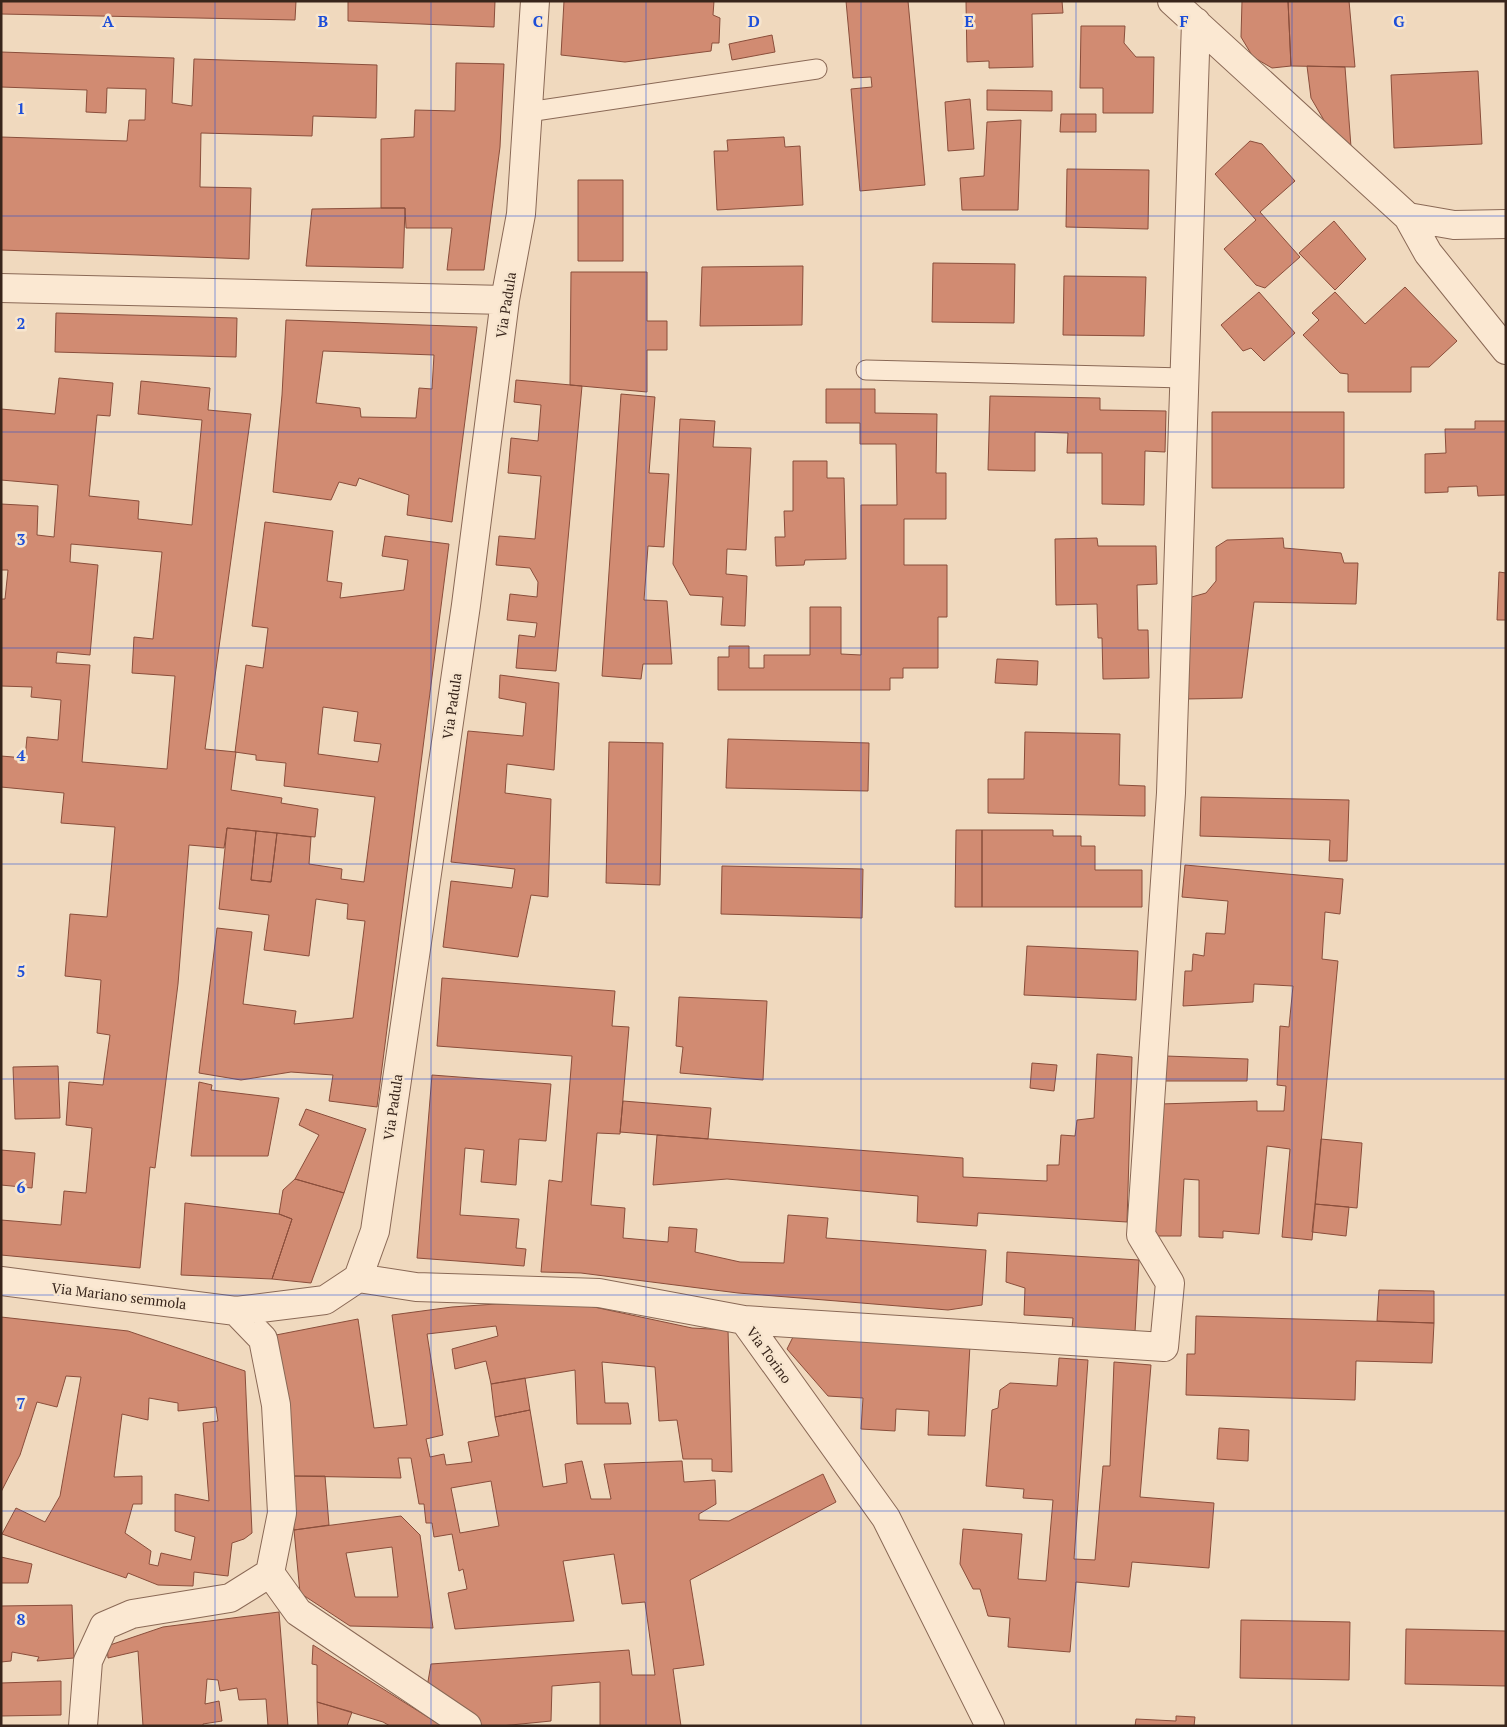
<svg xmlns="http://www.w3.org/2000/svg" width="1507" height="1727" font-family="'PT Serif',serif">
<rect width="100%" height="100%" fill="#f0d9be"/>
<!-- building -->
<path fill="#d18b72" stroke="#8a4e3b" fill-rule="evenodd" d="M1,1H296L295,20L1,14Z
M348,1H495L494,27L348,21Z
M564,1H714L713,15L720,18L719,43H712L711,51L625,62L561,55Z
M846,1H908L925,185L860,191L851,89L872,87L871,77L853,78Z
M966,1H1062L1063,13L1032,14L1033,67L989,68V61L967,62Z
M1242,1H1288L1291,66L1272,68L1253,57L1241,37Z
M1288,1H1349L1355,67L1291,66Z
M1081,26H1125L1124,43L1136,57H1154L1153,113H1103V88H1080Z
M772,35L775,52L732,60L729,44Z
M1,52L174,58L172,103L192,106L194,59L377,65L376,118L313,116L312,136L201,133L200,187L251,188L249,259L1,250V137L127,141L129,120H145L146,89L107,88L106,113L86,112L87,90L1,87Z
M456,63L504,64L500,147L484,270H447L452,228H406L405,208H381V139L414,137L415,110L455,111Z
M1307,66L1345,67L1351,147L1325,122L1311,98Z
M1478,71L1482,144L1394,148L1391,75Z
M987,90L1052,91V111L987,110Z
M970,99L974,149L948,151L945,102Z
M1061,114H1096V132H1060Z
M1021,120L1018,210H962L960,178L984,176L987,122Z
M784,137L785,147L800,146L803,205L717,210L714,151H728L727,140Z
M1250,141L1262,144L1295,181L1260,212L1300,257L1265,288L1256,285L1224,249L1256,220L1215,174Z
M1067,169L1149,170L1148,229L1066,227Z
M578,180H623V261H578Z
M381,208H405L403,268L306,266L312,209Z
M1334,221L1366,259L1335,290L1299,253Z
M933,263L1015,264L1014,323L932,322Z
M803,266L802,325L700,326L702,267Z
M571,272H647V321H667V350H647V392L570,385Z
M1064,276L1146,277L1144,336L1063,335Z
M1405,287L1457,341L1429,367H1411V392H1348V374L1340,373L1303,335L1319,320L1312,313L1335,292L1365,324Z
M1259,292L1295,333L1264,361L1251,348L1243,351L1221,325Z
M56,313L237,318L236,357L55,352Z
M286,320L477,327L452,522L407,515L409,495L359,478L356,486L339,482L331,500L273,492L282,395ZM323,351L434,355L432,389L419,388L416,418L361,417L360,408L316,403Z
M59,378L113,383L110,416L97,415L89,496L139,501L138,519L192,525L202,420L138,414L141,381L210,388L208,410L251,414L205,749L236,752L231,790L282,798L281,803L318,809L315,837L227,828L224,848L189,845L178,984L155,1168L150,1167L140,1268L1,1255V1220L61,1225L64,1191L86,1193L92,1128L66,1125L69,1082L103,1085L110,1035L97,1033L101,980L65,976L70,914L107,917L115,827L61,823L64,793L1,787V756L25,758L27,737L58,740L61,700L31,697L32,687L1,686V599H5L8,570H1V504L38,506L37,535L54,537L58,485L1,480V409L55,414ZM71,544L162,552L153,639L134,637L132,673L175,676L167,769L82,762L90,665L56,663L57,652L90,655L98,565L70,562Z
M516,380L582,386L556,671L516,668L519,635L535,637L537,623L507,620L510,594L537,597L538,582L530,568L496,565L499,536L535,539L541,476L508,473L511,438L538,441L541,405L514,402Z
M826,389H875V413L937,414L936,473H946V519H904V565H947V617H938V668H903V678H890V690H718V657H729V646H749V668H764V655H810V607H841V654L861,655V505H897L896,444H860V423H826Z
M621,394L655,397L649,473L669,474L664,547L648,546L644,600L667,601L672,664H643L641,679L602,676Z
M990,396L1100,398V410L1166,411L1165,452L1145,451L1144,505L1102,504V453H1067L1068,433L1035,432V471L988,470Z
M1212,412H1344V488H1212Z
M680,419L715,421L713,447L751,448L746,550L727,549L726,574L747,576L745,626L721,625L723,597L690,595L673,564Z
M1475,421H1506V495L1478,496L1477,486L1448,487V492L1425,493V454L1446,453L1445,429H1475Z
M793,461H827V478H844L846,559L805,560L804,565L776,566L775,537H785L784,511H793Z
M265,522L333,531L327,581L342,583L340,598L404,590L408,560L382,556L385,536L449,544L377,1107L329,1101L333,1075L291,1072L241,1080L199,1073L217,928L252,932L243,1004L296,1011L294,1024L353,1018L365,921L347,919L348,904L316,899L309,956L264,950L269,915L219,909L227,828L256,831L251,880L271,882L277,833L311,837L309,864L342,869L341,879L364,882L375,797L284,786L286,763L256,760V755L235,752L246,665L263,668L268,628L252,626ZM323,707L358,712L354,741L381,744L378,762L318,754Z
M1097,538L1098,546H1156L1157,584L1137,585L1138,630H1148L1149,678L1103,679L1102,638H1098L1097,604L1056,605L1055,539Z
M1283,538L1284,548L1341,553L1344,563H1358L1356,604L1254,602L1242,698L1185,699L1188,598L1206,593L1216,581V547L1227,540Z
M1499,572L1506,573V620H1497Z
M997,659L1038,661L1037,685L995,683Z
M500,675L559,683L554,770L507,764L505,793L551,799L548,897L531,895L518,957L443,947L451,881L512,888L515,869L451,862L468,731L523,736L526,703L499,698Z
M1025,732L1120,734L1119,785L1145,786V816L988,813V779H1024Z
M728,739L869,743L868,791L726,788Z
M609,742L663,743L660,885L606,883Z
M1201,797L1349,800L1347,861H1329L1330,840L1200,836Z
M956,830H982V907H955Z
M982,830H1053V836H1081V846H1095V870H1142V907H982Z
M256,831L277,833L271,882L251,880Z
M1185,865L1343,879L1340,914L1325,912L1322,959L1338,961L1312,1240L1282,1237L1290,1149L1267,1146L1259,1234L1223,1231V1238L1199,1237V1180L1184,1179L1181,1236H1149L1160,1104L1257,1101V1111H1284L1286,1086L1277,1085L1280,1026L1289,1027L1293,986L1254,984L1253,1002L1183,1006L1185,971H1192L1193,954L1204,956L1206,933L1225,934L1228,901L1182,897Z
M722,866L863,869L862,918L721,914Z
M1027,946L1138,951L1136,1000L1024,995Z
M442,978L615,991L612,1026L629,1027L620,1134L597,1133L591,1205L625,1208L623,1238L668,1242L669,1227L697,1229L695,1252L740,1262L784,1263L788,1215L828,1218L826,1238L986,1250L982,1305L948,1310L738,1293L581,1273L541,1272L549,1180L562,1182L572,1056L437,1046Z
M679,997L767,1001L763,1080L680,1073L683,1047L676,1046Z
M1097,1054L1132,1057L1127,1222L978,1213L977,1226L917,1222L918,1196L727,1179L653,1185L657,1135L963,1158V1177L1047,1181V1165H1059L1061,1135L1075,1136L1077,1120L1094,1118Z
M1166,1056L1248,1059L1247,1081H1165Z
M1032,1063L1057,1065L1054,1091L1030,1088Z
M58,1066L60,1118L15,1119L13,1067Z
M432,1075L551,1084L546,1141L519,1139L516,1185L481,1182L484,1150L465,1148L460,1215L519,1219L516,1248L526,1249L524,1266L417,1258Z
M199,1082L212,1085L211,1090L279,1098L268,1156H191Z
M623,1101L711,1108L708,1139L620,1132Z
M306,1109L366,1129L344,1193L295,1179L319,1135L299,1125Z
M1321,1139L1362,1143L1357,1208L1315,1204Z
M1,1150L35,1153L32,1188L1,1185Z
M295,1179L344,1193L311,1283L272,1279L292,1219L279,1214L283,1190Z
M185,1203L279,1214L292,1219L272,1279L181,1275Z
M1315,1204L1349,1207L1346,1236L1312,1232Z
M1007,1252L1139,1260L1135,1332L1072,1328L1073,1318L1024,1315L1025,1288L1006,1282Z
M1379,1290L1434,1291V1323L1377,1321Z
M496,1304H580L692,1328L728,1330L732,1472L712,1471V1459H683L677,1420L659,1421L655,1367L602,1362L605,1403H628L631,1424H577L575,1370L491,1384L486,1361L455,1369L452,1349L498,1336L496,1326L427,1334L443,1435L426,1439L430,1457L444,1454L446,1465L472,1462L468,1442L499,1436L495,1417L530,1410L543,1487L567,1483L565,1464L582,1461L591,1499H611L604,1464L682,1461L684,1482L715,1480L716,1504L699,1514V1520L729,1521L823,1474L836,1502L690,1580L704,1665L673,1669L681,1726H600V1682L552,1686L551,1721L501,1726H482L426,1693L431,1664L629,1650L632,1675H655L645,1602L622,1604L614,1554L563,1561L574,1621L455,1629L448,1593L467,1589L463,1569L459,1571L452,1534L434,1537L432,1523H426L424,1504H419L411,1458H398L401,1478L289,1476L276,1335L358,1319L374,1428L407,1425L392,1315L452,1307ZM491,1481L499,1526L460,1533L451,1488Z
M1196,1316L1434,1323L1432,1363L1356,1361L1355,1400L1186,1395L1187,1354H1195Z
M1,1317L128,1331L245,1371L252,1533L244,1539L232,1543L228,1576L194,1572L193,1586L158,1585L128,1573L126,1578L2,1534L16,1508L45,1522L60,1496L81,1377L66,1376L57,1407L37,1402L20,1455L1,1492ZM149,1398L178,1403V1411L216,1407L218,1421L203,1423L209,1501L175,1494V1531L195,1537L191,1560L161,1553L158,1566L149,1564L151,1551L125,1533L133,1504H142V1476L114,1477L122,1414L148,1420Z
M796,1331L970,1345L965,1436L928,1435L929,1411L896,1409L895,1431L861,1429L863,1398L828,1396L787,1349Z
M1059,1358L1088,1360L1074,1559L1095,1560L1103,1466H1110L1114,1362L1151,1365L1140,1497L1214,1503L1209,1568L1132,1562L1129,1587L1076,1582L1070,1652L1008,1647L1010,1618L988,1616L980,1589H973L960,1564L963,1529L1022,1534L1018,1579L1046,1581L1053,1500L1023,1498L1024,1489L986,1486L992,1410L998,1408L1000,1390L1010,1383L1057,1386Z
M525,1378L530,1410L495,1417L491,1384Z
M1219,1428L1249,1430L1248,1461L1217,1459Z
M289,1476H325L329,1525L294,1530Z
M401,1516L420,1535L433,1628L350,1626L300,1593L294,1530ZM392,1547L398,1597H355L346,1553Z
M1,1557L32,1564L28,1583H1Z
M72,1605L74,1658L37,1661L39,1657L12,1652L11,1661L1,1662V1606Z
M279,1612L288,1726H268L266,1699L239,1700L237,1688L220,1691L218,1680L207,1679L205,1704L219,1701L222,1721L203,1724V1726H143L138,1651L108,1658L107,1646L163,1627Z
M1241,1620L1350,1622L1349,1680L1240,1678Z
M1406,1629L1506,1631V1686L1405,1684Z
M313,1645L442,1726H390L383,1722L317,1702V1665L312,1664Z
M61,1681V1715L1,1716V1683Z
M317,1702L352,1712L347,1726H318Z
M1176,1716L1195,1717L1194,1726H1135L1136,1719L1176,1721Z"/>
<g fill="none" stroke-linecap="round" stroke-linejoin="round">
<defs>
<path id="service" d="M528,112L817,69
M866,370L1184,378"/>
<path id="minor" d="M1172,1L1408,217L1454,225L1506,224
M1408,217L1428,253L1506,350
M1,288L505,300
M358,1278L416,1287L599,1293L744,1320L886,1518L990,1726
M1,1281L236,1311L325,1300L358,1278L375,1231L466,605L505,300L521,214L535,1
M236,1311L263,1339L276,1405L282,1513L270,1573L298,1612L467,1726
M744,1320L1164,1347L1170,1283L1141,1235L1171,793L1196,22
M83,1726L88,1661L104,1626L132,1614L230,1598L270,1573"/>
</defs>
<!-- service casing -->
<use href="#service" stroke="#8a6956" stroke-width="21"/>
<!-- minor casing -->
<use href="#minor" stroke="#8a6956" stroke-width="30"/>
<!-- service -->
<use href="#service" stroke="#fbe8d2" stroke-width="19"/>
<!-- minor -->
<use href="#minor" stroke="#fbe8d2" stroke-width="28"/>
</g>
<!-- grid -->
<path fill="none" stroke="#1d4ed8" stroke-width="1" stroke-opacity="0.55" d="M215,1V1726M431,1V1726M646,1V1726M861,1V1726M1076,1V1726M1292,1V1726M1,216H1506M1,432H1506M1,648H1506M1,864H1506M1,1079H1506M1,1295H1506M1,1511H1506"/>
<g text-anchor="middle" stroke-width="5" stroke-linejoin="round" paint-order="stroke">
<!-- street labels -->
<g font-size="14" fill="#38251b" stroke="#f7e5ce">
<text transform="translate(506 305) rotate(-81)" y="5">Via Padula</text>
<text transform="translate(452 706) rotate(-82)" y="5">Via Padula</text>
<text transform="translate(393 1107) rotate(-82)" y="5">Via Padula</text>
<text transform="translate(119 1296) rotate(7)" y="5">Via Mariano semmola</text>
<text transform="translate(769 1355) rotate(54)" y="5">Via Torino</text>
</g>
</g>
<g font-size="16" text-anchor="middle" font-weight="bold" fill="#1d4ed8" stroke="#f7e5ce" stroke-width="5" stroke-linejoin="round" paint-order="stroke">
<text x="108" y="27">A</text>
<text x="323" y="27">B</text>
<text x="538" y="27">C</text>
<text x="754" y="27">D</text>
<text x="969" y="27">E</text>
<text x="1184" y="27">F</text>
<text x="1399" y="27">G</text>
<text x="21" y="114">1</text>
<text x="21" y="329">2</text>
<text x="21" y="545">3</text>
<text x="21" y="761">4</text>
<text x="21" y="977">5</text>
<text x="21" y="1193">6</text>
<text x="21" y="1409">7</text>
<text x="21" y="1625">8</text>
</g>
<!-- border -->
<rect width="1507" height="1727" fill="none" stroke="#38251b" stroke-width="5"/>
</svg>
